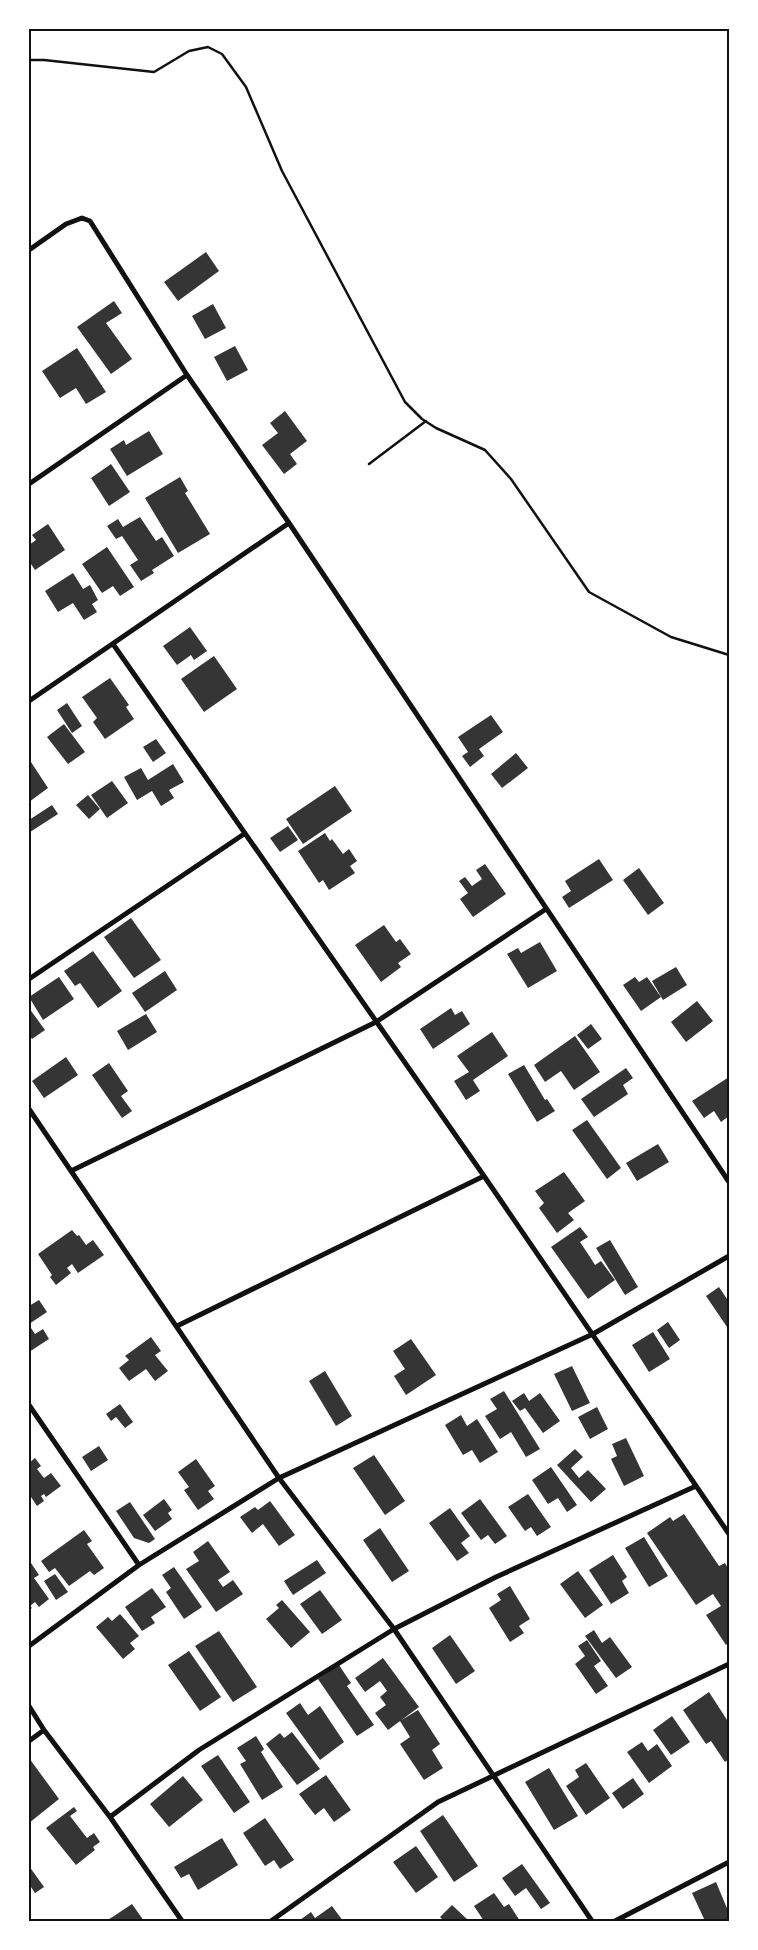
<svg xmlns="http://www.w3.org/2000/svg" width="758" height="1950" font-family="'Fira Sans',sans-serif">
<rect width="100%" height="100%" fill="#fff"/>
<!-- building -->
<path fill="#353535" d="M206,252L219,271L178,301L164,282Z
M114,301L122,313L106,323L132,359L111,374L77,327Z
M213,304L226,328L205,339L192,316Z
M235,346L248,370L227,381L214,357Z
M77,348L106,392L86,404L76,388L60,398L42,371Z
M285,411L307,441L290,454L297,464L284,474L262,445L278,433L270,423Z
M149,431L163,454L127,476L110,449L124,440L126,445Z
M111,464L130,492L109,506L91,478Z
M180,477L188,491L185,493L210,534L178,553L145,498Z
M140,517L156,541L162,537L174,556L152,570L154,573L141,581L130,565L138,560L122,536L116,539L107,526L118,519L123,527Z
M48,524L65,550L35,570L29,561V545L36,540L32,535Z
M107,547L134,587L120,596L113,586L102,593L82,564Z
M73,573L83,589L90,585L98,600L92,604L97,612L84,620L73,603L58,612L45,591Z
M190,627L207,651L194,660L191,655L177,665L163,646Z
M214,656L237,689L204,712L181,679Z
M110,678L129,705L126,707L134,719L105,739L93,722L97,718L82,697Z
M67,703L82,726L72,733L57,710Z
M491,715L503,732L479,749L484,756L470,767L462,756L468,752L458,737Z
M64,724L85,752L68,764L47,737Z
M156,739L166,753L153,762L143,747Z
M516,753L528,768L502,788L491,774Z
M29,759L48,788L29,802Z
M173,764L184,782L169,790L174,798L161,806L152,791L137,800L124,777L141,768L148,780Z
M112,781L128,803L107,818L91,795Z
M335,786L352,811L303,844L286,819Z
M88,795L100,809L89,819L76,805Z
M52,805L58,814L30,832L29,820Z
M288,826L298,840L280,852L270,838Z
M325,833L330,841L332,839L343,854L349,849L357,861L350,866L355,873L329,890L323,880L319,883L298,851Z
M599,859L613,880L569,908L562,897L571,891L565,881Z
M485,864L506,894L473,917L460,899L468,893L459,881L465,877L472,886L482,879L476,870Z
M639,868L664,903L648,915L623,880Z
M131,918L161,960L134,978L104,937Z
M384,925L396,942L400,939L411,954L398,963L401,967L381,982L355,945Z
M540,942L557,971L528,988L507,954L518,948L521,953Z
M93,951L122,991L98,1008L80,983L75,986L64,971Z
M676,967L687,985L663,1000L652,981Z
M165,971L177,990L145,1012L132,993Z
M59,977L74,999L43,1020L29,997Z
M635,977L639,982L647,977L661,997L641,1011L623,985Z
M697,1001L713,1021L686,1042L671,1022Z
M29,1008L45,1030L32,1039L29,1035Z
M451,1008L455,1015L462,1011L470,1024L433,1049L420,1029Z
M146,1014L157,1032L128,1050L117,1031Z
M591,1024L602,1039L588,1049L577,1035Z
M492,1032L508,1056L473,1080L480,1091L466,1100L454,1081L469,1072L457,1056Z
M575,1036L600,1072L574,1090L561,1071L545,1082L534,1065Z
M66,1057L78,1075L44,1098L32,1081Z
M109,1063L128,1091L121,1096L132,1111L122,1118L92,1075Z
M524,1065L545,1100L547,1099L555,1111L537,1122L508,1074Z
M626,1068L633,1078L623,1085L628,1094L594,1117L581,1099Z
M729,1077V1116L721,1122L714,1111L704,1118L692,1101Z
M587,1120L621,1168L607,1179L572,1130Z
M658,1144L669,1162L637,1181L626,1163Z
M564,1172L585,1201L568,1213L574,1220L557,1233L539,1208L544,1203L535,1191Z
M580,1227L588,1237L580,1242L590,1257L595,1265L601,1261L615,1280L588,1299L551,1247Z
M72,1230L77,1236L79,1235L86,1245L93,1240L104,1255L78,1273L72,1264L67,1268L71,1273L56,1285L50,1277L52,1275L38,1254Z
M610,1240L638,1287L625,1295L596,1248Z
M719,1287L729,1302V1326L727,1327L706,1296Z
M39,1300L47,1312L29,1324V1306Z
M668,1322L680,1340L669,1348L657,1330Z
M29,1325L35,1334L43,1329L49,1339L29,1352Z
M653,1332L670,1359L649,1372L632,1345Z
M151,1337L161,1351L155,1355L168,1371L155,1381L146,1369L129,1381L119,1368L129,1360L125,1356Z
M411,1339L436,1375L406,1395L394,1376L405,1369L393,1351Z
M572,1366L590,1403L572,1411L554,1374Z
M325,1371L352,1416L336,1426L309,1381Z
M504,1391L540,1449L526,1457L511,1432L500,1439L485,1416L497,1409L490,1399Z
M524,1393L529,1401L540,1393L560,1421L543,1433L525,1408L520,1411L512,1401Z
M120,1404L133,1422L125,1428L116,1417L111,1421L106,1414Z
M597,1407L608,1429L590,1439L578,1417Z
M461,1415L467,1426L477,1419L498,1452L480,1463L472,1450L463,1455L445,1425Z
M626,1438L644,1476L624,1486L611,1459L617,1456L612,1444Z
M99,1446L108,1460L91,1471L82,1457Z
M575,1449L583,1457L571,1468L579,1478L588,1470L606,1489L591,1502L557,1465Z
M374,1455L405,1501L385,1515L353,1468Z
M35,1458L41,1466L37,1469L44,1478L51,1473L61,1486L46,1497L44,1494L41,1496L44,1501L37,1506L31,1497L29,1499V1463Z
M196,1459L215,1486L208,1491L214,1499L198,1510L184,1490L189,1487L178,1472Z
M551,1467L577,1505L567,1512L558,1498L548,1504L532,1480Z
M528,1494L551,1527L537,1536L531,1527L525,1531L508,1507Z
M164,1499L172,1510L168,1513L172,1519L155,1531L143,1515Z
M480,1499L507,1536L495,1544L488,1535L481,1540L461,1513Z
M270,1501L295,1535L279,1546L263,1524L252,1533L240,1517L255,1507L258,1510Z
M130,1502L155,1539L149,1543L134,1538L116,1511Z
M450,1508L470,1536L461,1543L469,1553L457,1561L429,1523Z
M684,1514L719,1566L725,1563L729,1570V1642L726,1645L706,1615L721,1606L713,1594L696,1605L647,1533L670,1517L673,1521Z
M380,1528L409,1571L392,1582L363,1540Z
M84,1530L92,1541L87,1544L104,1568L94,1575L90,1571L69,1586L55,1568L49,1572L41,1561Z
M644,1537L668,1576L649,1587L625,1548Z
M208,1541L230,1572L218,1580L223,1587L233,1580L243,1594L216,1612L186,1569L199,1561L193,1552Z
M613,1555L627,1577L622,1581L629,1593L611,1604L589,1570Z
M317,1560L326,1573L293,1595L284,1581Z
M31,1563L39,1575L34,1578L49,1599L39,1607L35,1602L30,1606L32,1608L29,1610V1564Z
M174,1567L202,1607L184,1619L166,1592L171,1588L162,1575Z
M578,1571L603,1605L585,1618L560,1584Z
M55,1574L68,1592L56,1600L44,1581Z
M510,1586L530,1619L519,1626L524,1633L510,1642L489,1608L501,1600L497,1594Z
M152,1588L166,1607L151,1617L155,1623L142,1631L125,1607Z
M320,1590L342,1620L322,1634L300,1604Z
M282,1600L310,1632L291,1648L266,1619L279,1608L276,1605Z
M120,1614L139,1636L130,1643L135,1649L123,1659L96,1627L108,1617L112,1621Z
M594,1630L602,1643L610,1637L632,1667L616,1678L585,1636Z
M219,1631L257,1687L233,1702L195,1646Z
M450,1635L475,1671L456,1684L432,1648Z
M587,1640L601,1661L594,1666L608,1686L596,1694L575,1664L585,1656L578,1646Z
M189,1651L221,1697L200,1711L168,1665Z
M383,1658L419,1707L388,1730L375,1713L386,1705L380,1697L387,1691L380,1681L365,1692L355,1678Z
M339,1665L351,1683L347,1686L374,1725L357,1736L318,1679Z
M709,1692L729,1723V1759L725,1762L711,1741L706,1744L683,1710Z
M300,1703L308,1715L320,1706L344,1742L320,1760L286,1713Z
M418,1710L440,1744L432,1750L443,1768L424,1780L400,1744L410,1737L400,1721Z
M672,1716L690,1742L671,1755L653,1730Z
M292,1732L320,1769L297,1785L266,1744L280,1733L284,1738Z
M256,1736L264,1749L261,1752L283,1787L262,1800L240,1764L246,1761L237,1748Z
M642,1742L648,1751L657,1744L672,1766L649,1783L627,1752Z
M218,1755L250,1802L234,1813L201,1766Z
M29,1758L59,1799L29,1823Z
M586,1763L610,1798L586,1815L566,1786L579,1777L575,1770Z
M549,1768L578,1816L554,1830L525,1782Z
M326,1775L351,1810L334,1822L324,1808L315,1815L299,1794Z
M183,1776L203,1800L169,1827L150,1804Z
M633,1778L644,1794L623,1809L612,1793Z
M74,1807L77,1811L70,1816L87,1838L94,1833L100,1842L93,1847L95,1850L76,1865L46,1828Z
M443,1815L478,1866L454,1882L420,1831Z
M265,1818L294,1860L280,1869L274,1860L265,1866L243,1833Z
M222,1838L238,1865L198,1890L189,1874L181,1878L174,1867Z
M416,1846L438,1877L416,1893L393,1862Z
M522,1864L550,1903L541,1909L526,1888L515,1896L502,1878Z
M29,1866L44,1887L35,1893L29,1884Z
M716,1882L729,1913V1921H705L692,1893Z
M494,1893L504,1907L509,1904L520,1921H484L474,1906Z
M132,1904L144,1921H106L114,1916Z
M452,1905L469,1921H444L440,1917Z
M332,1906L343,1921H301L300,1920L311,1912L315,1918Z"/>
<g fill="none" stroke-linecap="round" stroke-linejoin="round">
<!-- path -->
<path stroke="#111" stroke-width="2.5" d="M29,60H44L154,72L189,51L208,47L222,54L246,87L282,171L405,402L422,419L436,428L485,450L511,479L589,592L671,637L729,655
M369,464L426,421"/>
<!-- minor -->
<path stroke="#111" stroke-width="5" d="M29,250L66,224L82,218L90,221L187,375L289,523L729,1182
M29,484L187,375
M113,644L484,1176L729,1534
M29,701L289,523
M29,979L244,834
M29,1109L279,1478L394,1629L592,1921
M71,1171L376,1022L546,909
M177,1326L484,1176
M29,1405L139,1565
M29,1646L139,1565L279,1478L593,1334L729,1256
M29,1706L44,1730L110,1817L182,1921
M29,1741L44,1730
M110,1817L199,1750L394,1629L496,1577L696,1486
M271,1921L438,1802L729,1664
M615,1921L729,1862"/>
</g>
<!-- border -->
<rect width="758" height="1950" fill="none" stroke="#ffffff" stroke-width="60"/>
<rect x="30" y="30" width="698" height="1890" fill="none" stroke="#111" stroke-width="2"/>
</svg>
